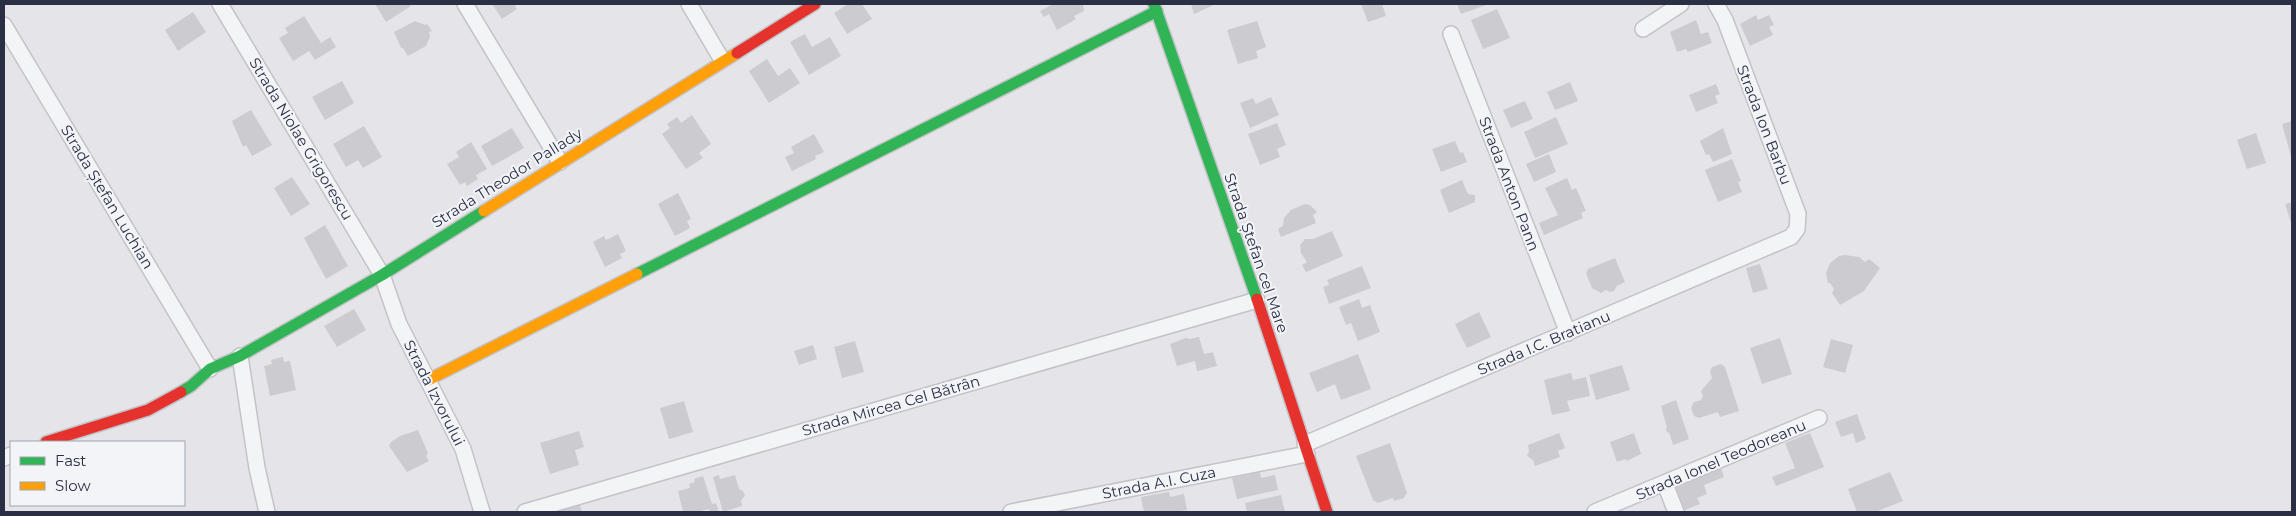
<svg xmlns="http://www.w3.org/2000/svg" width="2296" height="516" font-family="Montserrat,sans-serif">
<rect width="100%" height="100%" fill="#e5e5e9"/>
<!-- building -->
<path fill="#cbcbd0" d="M375,4H409L411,6L386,22Z
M492,4H518L515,6L517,9L502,19Z
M848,4H862L872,19L847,34L834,13Z
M1053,4H1083L1084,11L1074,16L1076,19L1057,30L1049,14L1044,17L1040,11Z
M1191,4H1216L1194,14Z
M1361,4H1382L1386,16L1368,22Z
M1457,4H1489L1461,14Z
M1497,9L1510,38L1483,49L1471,20Z
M193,12L206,32L178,51L165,30Z
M1756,15L1758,20L1769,15L1774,25L1769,27L1773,35L1750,46L1740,24Z
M304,16L321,43L330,37L336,47L315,60L309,51L293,61L279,38L288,33L285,28Z
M1696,20L1701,34L1708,32L1712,43L1688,52L1686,49L1677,52L1670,32Z
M415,21L425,25L427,24L432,31L429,32L430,37L426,46L408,56L403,48H401L394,32Z
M1257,21L1266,47L1256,51L1258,58L1238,64L1227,30Z
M805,34L812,47L830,37L841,56L809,75L790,42Z
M767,59L778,76L790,68L800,83L769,103L749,71Z
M342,81L354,103L325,120L312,97Z
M1570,82L1578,101L1555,110L1547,92Z
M1716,84L1720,94L1715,96L1718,103L1696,112L1689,95Z
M1271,97L1279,115L1250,128L1240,103L1253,98L1256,104Z
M1525,101L1533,119L1511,128L1503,110Z
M251,110L272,145L252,156L246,145L243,147L232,121Z
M692,115L711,144L699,153L703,158L686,169L662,134L670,128L667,124L677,117L681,123Z
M1556,117L1568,144L1535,158L1524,132Z
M2292,121V160L2282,124Z
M1277,123L1286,145L1277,149L1280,157L1260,165L1248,134Z
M364,126L382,157L363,168L358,160L346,167L333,144Z
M512,128L524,148L492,166L481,146Z
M1723,128L1732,154L1713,162L1709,154L1706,155L1700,141Z
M2256,133L2266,163L2247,169L2237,140Z
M814,134L824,152L815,156L816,159L792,171L785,157L794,153L791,147Z
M1455,141L1460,153L1463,152L1467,162L1441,172L1432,149Z
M471,142L487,169L476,175L478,179L467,186L465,182L460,185L447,164L459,157L456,152Z
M1549,154L1556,172L1534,182L1526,164Z
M1732,159L1741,181L1738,182L1742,192L1718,202L1705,170Z
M292,177L310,204L291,216L274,188Z
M1567,178L1572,190L1576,188L1586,211L1581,213L1583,218L1544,235L1539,223L1558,215L1545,188Z
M1462,180L1468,194L1475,195V202L1449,213L1440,190Z
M678,193L691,219L687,221L690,228L675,236L658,204Z
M2292,202V226L2285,204Z
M1305,204L1310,205L1317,212L1313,215L1316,223L1281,237L1278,229L1283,226L1284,218L1291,210Z
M325,225L348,266L326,279L304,238Z
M1332,231L1343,256L1306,272L1302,265L1307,262L1301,253L1300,245L1305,239H1313Z
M618,234L626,251L620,254L622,258L605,267L593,242L604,236L606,240Z
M1845,255L1859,257L1865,262L1869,259L1880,268L1864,291L1840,305L1832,293L1834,289L1830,283H1828L1826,273L1830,263L1839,256Z
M1615,258L1625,282L1617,286L1614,291L1610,292L1606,290L1601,293L1592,288L1586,273L1588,269Z
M1760,264L1768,289L1753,293L1746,268Z
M1362,266L1371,288L1329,304L1323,287L1329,285L1327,280Z
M1359,299L1362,308L1370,305L1380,332L1358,341L1351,323L1346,325L1339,307Z
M354,309L366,330L337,347L324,326Z
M1479,312L1491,337L1467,348L1455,324Z
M1199,337L1204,354L1213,352L1217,366L1197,371L1195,361L1177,366L1170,344L1186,338L1189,339Z
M1780,338L1792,374L1762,384L1750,348Z
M1831,339L1853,345L1845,373L1823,367Z
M855,341L864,372L842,378L834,347Z
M813,345L817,359L799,365L794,351Z
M1358,354L1371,389L1341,400L1335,384L1317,392L1309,373Z
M283,357L284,362L290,361L296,390L270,396L264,366L272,364L271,360Z
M1721,364L1725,367L1739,411L1720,417L1718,412L1699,418L1694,416L1691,408L1694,402L1701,400L1703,396L1701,391L1712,378L1710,372L1712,367Z
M1622,365L1630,390L1596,400L1589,375Z
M1571,373L1573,380L1586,377L1590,396L1567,401L1570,411L1552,415L1544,380Z
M1676,400L1689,439L1673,445L1669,432L1667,433L1666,428H1667L1661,406Z
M684,401L693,432L669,439L660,408Z
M1857,414L1866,439L1856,443L1853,433L1841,437L1835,422Z
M418,430L428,453L426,456L429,461L407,472L389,446L391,442L400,436Z
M579,431L584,447L575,450L579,465L550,474L540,443Z
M1559,433L1565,448L1558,451L1560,457L1535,466L1533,460L1527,456L1529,451L1528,445Z
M1634,433L1641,454L1627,461L1626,459L1617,462L1610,442Z
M1810,433L1824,467L1776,486L1772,477L1795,468L1785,443Z
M1390,443L1407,493L1404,498L1394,501L1393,498L1378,503L1373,500L1356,456Z
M1721,468L1724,477L1704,485L1707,494L1697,498L1700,504L1685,510L1676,488Z
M1260,472L1261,478L1275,475L1278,490L1237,499L1232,478Z
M1890,472L1903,501L1875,512H1857L1848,489Z
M719,475L720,479L735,475L739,489L743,491L745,496L741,500L742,506L723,512L713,477Z
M703,476L712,504L716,503L719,512H710L709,509L696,512H683L678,491L690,488L689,484L695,482L694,479Z
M1169,492L1170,497L1184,494L1187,510L1174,512H1144L1141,497Z
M1281,495L1285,512H1247L1245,503Z
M580,505L582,512H555Z"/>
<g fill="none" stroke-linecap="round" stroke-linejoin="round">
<defs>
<path id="street" d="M220,4L382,275L399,324L463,449L482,512
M465,4L560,162
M689,4L722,60
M4,25L210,369
M1643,29L1681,4
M1451,34L1568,333
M240,356L257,468L267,512
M1305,444L1791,237L1797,229L1798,214L1725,20L1716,4
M4,458L11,455
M1665,484L1676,512
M525,512L1257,300
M1011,512L1307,454
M1595,512L1819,418"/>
<path id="fast" d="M1154,4L1257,299
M637,274L1157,11
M181,392L191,386L210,369L240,356L382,275L484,211"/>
<path id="slow" d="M484,211L737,53
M428,380L637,274"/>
<path id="jam" d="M737,53L815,4
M1257,299L1327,512
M46,442L148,410L181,392"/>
</defs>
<!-- street casing -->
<use href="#street" stroke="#c3c3c7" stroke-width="18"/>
<!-- fast casing -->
<use href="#fast" stroke="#c3c3c7" stroke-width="14"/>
<!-- slow casing -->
<use href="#slow" stroke="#c3c3c7" stroke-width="14"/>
<!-- jam casing -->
<use href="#jam" stroke="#c3c3c7" stroke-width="14"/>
<!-- street -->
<use href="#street" stroke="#f3f4f6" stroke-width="15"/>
<!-- fast -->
<use href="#fast" stroke="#30b455" stroke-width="11"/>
<!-- slow -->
<use href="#slow" stroke="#ff9f0a" stroke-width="11"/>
<!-- jam -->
<use href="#jam" stroke="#e5322d" stroke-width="11"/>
</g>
<g text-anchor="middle" stroke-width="4" stroke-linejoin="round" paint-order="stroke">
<!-- street labels -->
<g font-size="15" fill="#2a2f43" stroke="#f2f4f8">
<text transform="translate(1764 125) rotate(69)" y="5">Strada Ion Barbu</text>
<text transform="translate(301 139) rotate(59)" y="5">Strada Niolae Grigorescu</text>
<text transform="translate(507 178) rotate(-32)" y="5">Strada Theodor Pallady</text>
<text transform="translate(1509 184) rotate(69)" y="5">Strada Anton Pann</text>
<text transform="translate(107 197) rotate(59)" y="5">Strada Ștefan Luchian</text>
<text transform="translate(1256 253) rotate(71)" y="5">Strada Ștefan cel Mare</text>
<text transform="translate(1544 343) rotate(-23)" y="5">Strada I.C. Bratianu</text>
<text transform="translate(434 393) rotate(63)" y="5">Strada Izvorului</text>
<text transform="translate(891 406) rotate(-16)" y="5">Strada Mircea Cel Bătrân</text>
<text transform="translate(1721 460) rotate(-23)" y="5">Strada Ionel Teodoreanu</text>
<text transform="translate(1159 483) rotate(-11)" y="5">Strada A.I. Cuza</text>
</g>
</g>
<!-- border -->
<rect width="2296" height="516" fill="none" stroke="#2a2f43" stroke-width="10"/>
<!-- legend -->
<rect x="10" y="441" width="175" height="65" fill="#f2f4f8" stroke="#a2a5b0"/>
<rect x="20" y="457" width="25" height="8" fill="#30b455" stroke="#a2a5b0"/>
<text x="55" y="466" font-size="15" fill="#2a2f43">Fast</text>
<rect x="20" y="482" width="25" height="8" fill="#ff9f0a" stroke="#a2a5b0"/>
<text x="55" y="491" font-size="15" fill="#2a2f43">Slow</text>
</svg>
